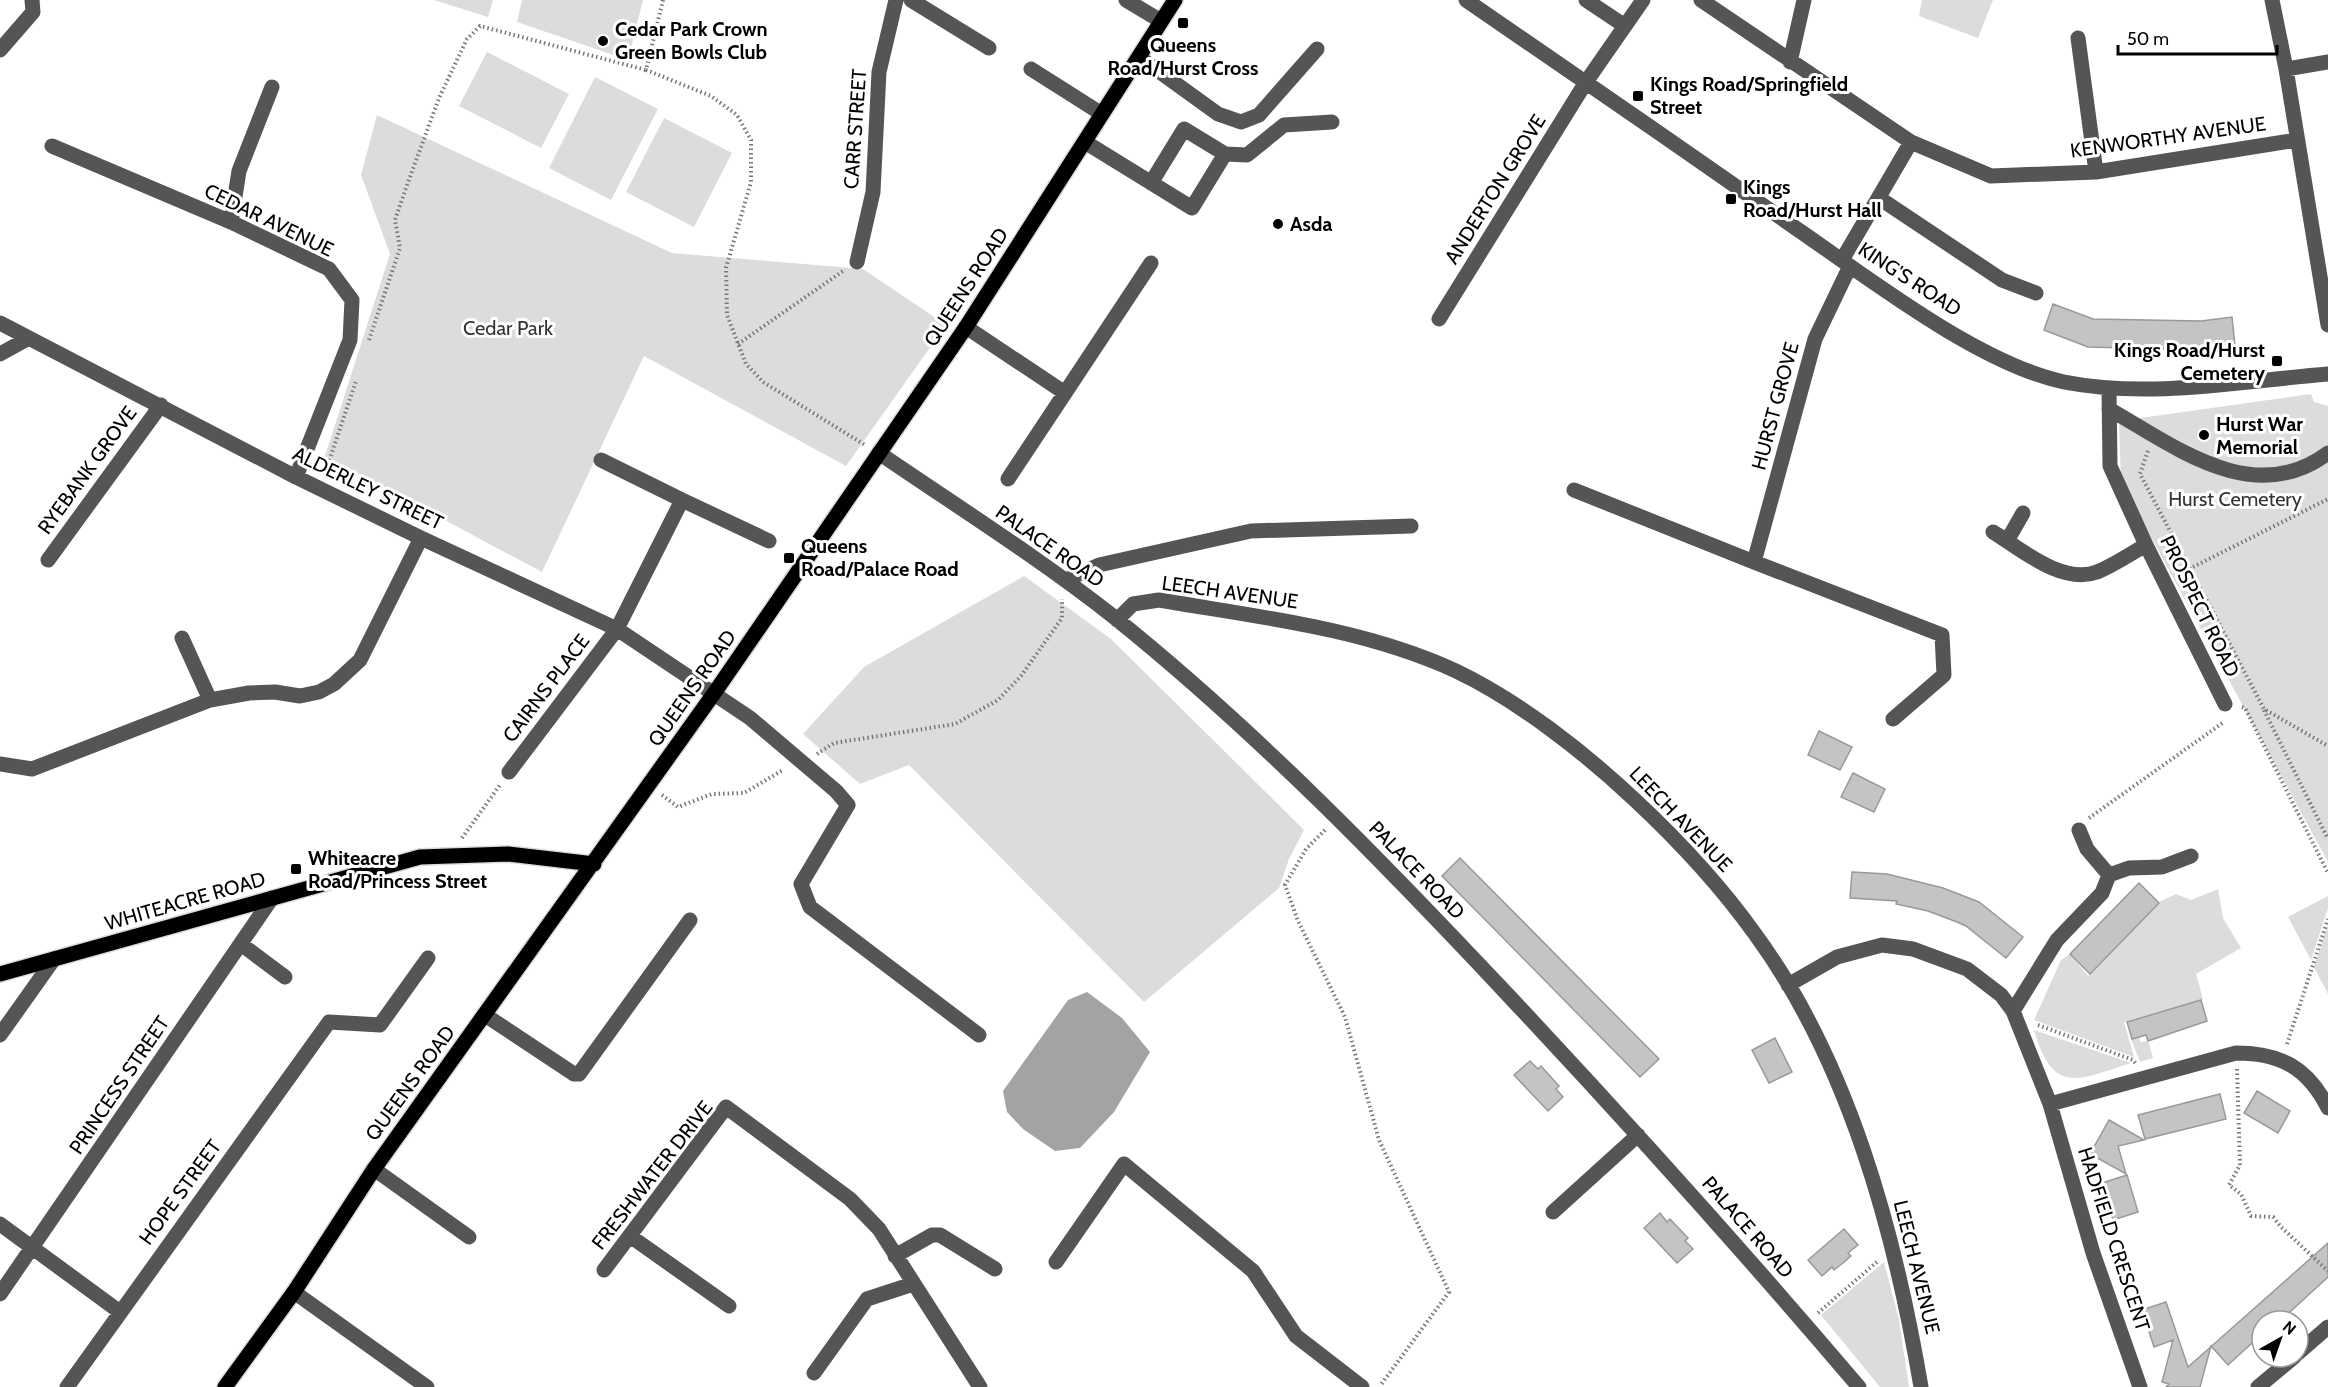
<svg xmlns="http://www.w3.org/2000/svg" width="2328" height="1387" font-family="Cabin,sans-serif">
<rect width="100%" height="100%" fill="#fff"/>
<!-- green -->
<path fill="#dcdcdc" d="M434,0H493L488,17Z
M522,0H643L628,60L517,22Z
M1922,0H1993L1978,38L1919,16Z
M487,52L569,94L541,148L459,106Z
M595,77L658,109L611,200L549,168Z
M377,115L672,253L863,269L946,325L846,466L644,356L542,572L325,456L390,254L361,175Z
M664,118L732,153L694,227L626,192Z
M2311,394L2314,402L2328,406V862L2121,482L2119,421Z
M1024,576L1111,639L1304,830L1289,859L1279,888L1144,1002L909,765L860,784L803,734L864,667Z
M2218,889L2223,918L2241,948L2196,974L2203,999L2124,1022L2134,1057L2034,1020L2061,960L2070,954L2088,976L2161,901L2176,894L2191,900Z
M2328,896V908L2311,960L2288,917Z
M2328,925V994L2314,967Z
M2034,1030L2131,1063C2078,1080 2053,1096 2034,1030Z
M2139,1037L2141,1042L2148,1041L2153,1058L2140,1062L2131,1039Z
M1884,1262L1899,1320L1909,1387H1880L1821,1315Z"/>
<!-- water -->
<path fill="#a3a3a3" d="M1087,992L1122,1018L1150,1052L1114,1112L1080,1148L1055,1151L1023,1129L1007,1112L1003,1091L1068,1000Z"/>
<!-- building -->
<path fill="#c4c4c4" stroke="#999" stroke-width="1.5" d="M2053,304L2093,319L2201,321L2232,317L2235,346L2202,350L2088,347L2044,330Z
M1819,731L1852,747L1840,770L1808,755Z
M1853,773L1885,789L1874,812L1841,797Z
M1460,858L1659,1059L1640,1077L1442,876Z
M1852,872L1887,874L1943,888L1979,902L2023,937L2006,958L1966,926L1957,922L1928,911L1896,904L1897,901L1850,898Z
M2139,883L2159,903L2090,974L2070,954Z
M2201,1000L2207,1021L2148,1041L2146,1035L2132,1039L2127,1022Z
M1775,1038L1792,1072L1769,1083L1752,1050Z
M1530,1061L1538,1069L1541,1066L1559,1086L1556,1089L1563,1097L1548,1111L1514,1075Z
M2257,1091L2290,1111L2278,1133L2244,1113Z
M2220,1094L2226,1119L2145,1139L2138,1115Z
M2109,1120L2144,1140L2118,1146L2126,1174L2090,1154Z
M2127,1175L2138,1212L2113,1220L2102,1183Z
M1660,1213L1667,1222L1670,1219L1688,1238L1685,1241L1693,1249L1677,1263L1644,1228Z
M1844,1229L1858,1245L1848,1253L1851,1256L1843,1263L1834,1270L1832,1267L1822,1276L1808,1260Z
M2328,1243V1277L2280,1321H2262V1334L2228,1365L2211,1346L2200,1387H2166L2169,1384L2162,1382L2173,1340L2154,1347L2142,1310L2166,1302L2188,1367Z"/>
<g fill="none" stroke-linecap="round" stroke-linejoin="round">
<defs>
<path id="major" d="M0,974L420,857L508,854L594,864
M225,1387L294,1292L374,1169L715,692L966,327L1175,0"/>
</defs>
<!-- major casing -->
<use href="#major" stroke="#dbdbdb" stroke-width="18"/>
<!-- path -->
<path stroke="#777" stroke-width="4" stroke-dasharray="1.5 3" stroke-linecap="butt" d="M663,0L646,70L711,96L737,115L751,140V182L726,268L727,315L746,364L763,382L865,445
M369,340L400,248L395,220L407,185L439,98L467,39L480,26L646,70
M738,344L843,271
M2148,451L2140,474L2264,709L2328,746
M325,473L356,381
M2189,569L2328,499
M2242,707L2245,708L2328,873
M2264,710L2328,839
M817,754L834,743L955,724L998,700L1021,676L1062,618V599
M662,795L678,807L712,794L744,793L783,770
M2089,818L2224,722
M1325,830L1306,849L1285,885L1298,921L1345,1017L1379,1140L1449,1292L1380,1386
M462,838L500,785
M2038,1025L2133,1060L2136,1064
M2287,1044L2328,919
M2237,1069L2240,1165L2229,1185L2241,1194L2251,1216L2273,1217L2281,1227L2328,1271
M1818,1313L1878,1261"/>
<!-- minor -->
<path stroke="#555" stroke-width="15" d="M911,0L989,48
M1126,0L1161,21
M1466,0C1577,76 1687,152 1797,229C1870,279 1979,364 2064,382C2150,399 2242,381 2328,374
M1586,0L1625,26
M1701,0L1911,142L1991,176L2096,172L2296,140
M2272,0L2286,69L2328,325
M2078,38L2096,172
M0,50L33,12L32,0
M1139,57L1218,114L1241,122L1259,115L1317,49
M1790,62L1804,0
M1031,69L1102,114
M2286,69L2328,62
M1085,142L1192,208L1225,154L1247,155L1284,125L1332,122
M52,146L231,222L329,269L352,300L350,340L296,477
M1151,183L1184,129L1225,154
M1879,198L2002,280L2036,293
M231,222L239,171L272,87
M1842,260L1911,142
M857,262L873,192L879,72L896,0
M1439,319L1586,82L1643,0
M0,323L296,477L421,538L617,629L750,718L836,791L848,805L801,884L810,907L979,1035
M966,327L1065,393L1008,479
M0,354L29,338
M2109,388L2110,466L2146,545L2225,704
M1065,393L1151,263
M2109,409C2174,446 2254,509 2328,453
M879,453C958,507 1039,558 1114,617C1256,731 1384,863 1508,995C1628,1123 1745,1253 1859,1387
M1574,490L1754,562L1815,339L1850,266
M682,500L769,541
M1993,532C2021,549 2062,585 2097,572C2114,565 2130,554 2146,545
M2007,541L2023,513
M48,560L161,405
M1754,562L1942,635L1944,675L1893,719
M1066,580L1099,565L1251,531L1411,526
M1117,620L1133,604L1159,600C1258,617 1363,628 1456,671C1519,701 1585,753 1635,800C1680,842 1720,885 1755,934C1849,1062 1895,1233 1921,1387
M182,638L210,700L249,693L275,692L300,696L319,692L334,684L360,660L421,538
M0,764L32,769L210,700
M509,772L617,629L682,500L601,460
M2079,830L2087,849L2109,875
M241,944L285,977
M1788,985L1837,957L1882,945L1913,949L1967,969L2001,995L2013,1011L2050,1104L2093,1253L2140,1387
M2013,1011L2057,940L2102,893L2109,875L2129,868L2162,867L2191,856
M485,1015L574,1074H579L690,920
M0,1035L54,959
M2050,1104L2236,1053C2281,1053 2308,1068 2328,1108
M374,1169L469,1237
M1553,1212L1638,1135
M0,1224L120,1312
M630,1236L729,1306
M895,1256L932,1235H940L995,1269
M1056,1262L1124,1164L1253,1271L1296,1336L1362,1387
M604,1270L726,1107L850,1199L879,1229L980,1387
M294,1292L427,1387
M0,1294L272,898
M2298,1353L2328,1327
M814,1373L867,1299L913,1284
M67,1387L329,1022L380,1025L428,958
M2258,1387L2294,1357"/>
<!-- major -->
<use href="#major" stroke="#000" stroke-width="15"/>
</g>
<!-- markers -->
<g fill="#000" stroke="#fff" stroke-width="2">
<rect x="1177" y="17" width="12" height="12" rx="3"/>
<circle cx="603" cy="41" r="6"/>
<rect x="1632" y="90" width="12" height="12" rx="3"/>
<rect x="1725" y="193" width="12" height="12" rx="3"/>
<circle cx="1278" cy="224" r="6"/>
<rect x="2271" y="355" width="12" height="12" rx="3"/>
<circle cx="2204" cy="435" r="6"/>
<rect x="783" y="552" width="12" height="12" rx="3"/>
<rect x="290" y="863" width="12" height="12" rx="3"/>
</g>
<g text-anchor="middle" stroke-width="6" stroke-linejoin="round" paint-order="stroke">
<!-- poi labels -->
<g font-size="20" font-weight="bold" fill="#000" stroke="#fff" text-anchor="start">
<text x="615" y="36">Cedar Park Crown<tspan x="615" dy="23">Green Bowls Club</tspan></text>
<text x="1183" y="52" text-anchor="middle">Queens<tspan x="1183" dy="23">Road/Hurst Cross</tspan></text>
<text x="1650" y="91">Kings Road/Springfield<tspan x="1650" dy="23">Street</tspan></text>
<text x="1743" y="194">Kings<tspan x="1743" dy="23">Road/Hurst Hall</tspan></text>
<text x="1290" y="231">Asda</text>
<text x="2265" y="357" text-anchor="end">Kings Road/Hurst<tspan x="2265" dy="23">Cemetery</tspan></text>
<text x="2216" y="431">Hurst War<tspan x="2216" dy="23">Memorial</tspan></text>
<text x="801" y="553">Queens<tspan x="801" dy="23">Road/Palace Road</tspan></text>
<text x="308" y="865">Whiteacre<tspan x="308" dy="23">Road/Princess Street</tspan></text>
</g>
<!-- street labels -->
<g font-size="20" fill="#000" stroke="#fff">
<text transform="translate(855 129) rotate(-86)" y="7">CARR STREET</text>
<text transform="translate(2168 137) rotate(-8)" y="7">KENWORTHY AVENUE</text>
<text transform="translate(1495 189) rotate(-58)" y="7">ANDERTON GROVE</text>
<text transform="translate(269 220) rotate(26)" y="7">CEDAR AVENUE</text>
<text transform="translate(1910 279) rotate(33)" y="7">KING'S ROAD</text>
<text transform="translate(966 287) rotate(-57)" y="7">QUEENS ROAD</text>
<text transform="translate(1775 406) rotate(-75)" y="7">HURST GROVE</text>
<text transform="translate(87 470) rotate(-54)" y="7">RYEBANK GROVE</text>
<text transform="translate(368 488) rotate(26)" y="7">ALDERLEY STREET</text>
<text transform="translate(1050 546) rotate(35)" y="7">PALACE ROAD</text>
<text transform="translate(1230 592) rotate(8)" y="7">LEECH AVENUE</text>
<text transform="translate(2200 606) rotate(64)" y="7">PROSPECT ROAD</text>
<text transform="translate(546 688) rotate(-53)" y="7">CAIRNS PLACE</text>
<text transform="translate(692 688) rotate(-55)" y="7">QUEENS ROAD</text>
<text transform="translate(1681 819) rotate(46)" y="7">LEECH AVENUE</text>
<text transform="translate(1417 870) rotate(46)" y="7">PALACE ROAD</text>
<text transform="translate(185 901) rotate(-16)" y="7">WHITEACRE ROAD</text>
<text transform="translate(410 1083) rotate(-54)" y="7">QUEENS ROAD</text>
<text transform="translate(119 1085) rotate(-56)" y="7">PRINCESS STREET</text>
<text transform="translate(652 1175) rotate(-52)" y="7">FRESHWATER DRIVE</text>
<text transform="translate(180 1192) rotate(-54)" y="7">HOPE STREET</text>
<text transform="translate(1748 1227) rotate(49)" y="7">PALACE ROAD</text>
<text transform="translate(2114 1239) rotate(72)" y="7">HADFIELD CRESCENT</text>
<text transform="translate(1917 1267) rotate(76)" y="7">LEECH AVENUE</text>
</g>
<!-- park labels -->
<g font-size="20" fill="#333" stroke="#fff">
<text x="508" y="335">Cedar Park</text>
<text x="2235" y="506">Hurst Cemetery</text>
</g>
</g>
<!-- north arrow -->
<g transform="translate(2280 1339) rotate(40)"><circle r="28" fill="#ffffff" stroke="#999999" stroke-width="1.5"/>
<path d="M0-4.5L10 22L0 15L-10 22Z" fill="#000000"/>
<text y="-9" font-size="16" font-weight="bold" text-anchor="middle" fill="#000000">N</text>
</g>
<!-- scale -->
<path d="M2118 45v9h159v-9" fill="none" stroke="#000000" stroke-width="3"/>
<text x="2127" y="45" font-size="18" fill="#000000" stroke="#ffffff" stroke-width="4.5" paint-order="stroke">50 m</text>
</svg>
